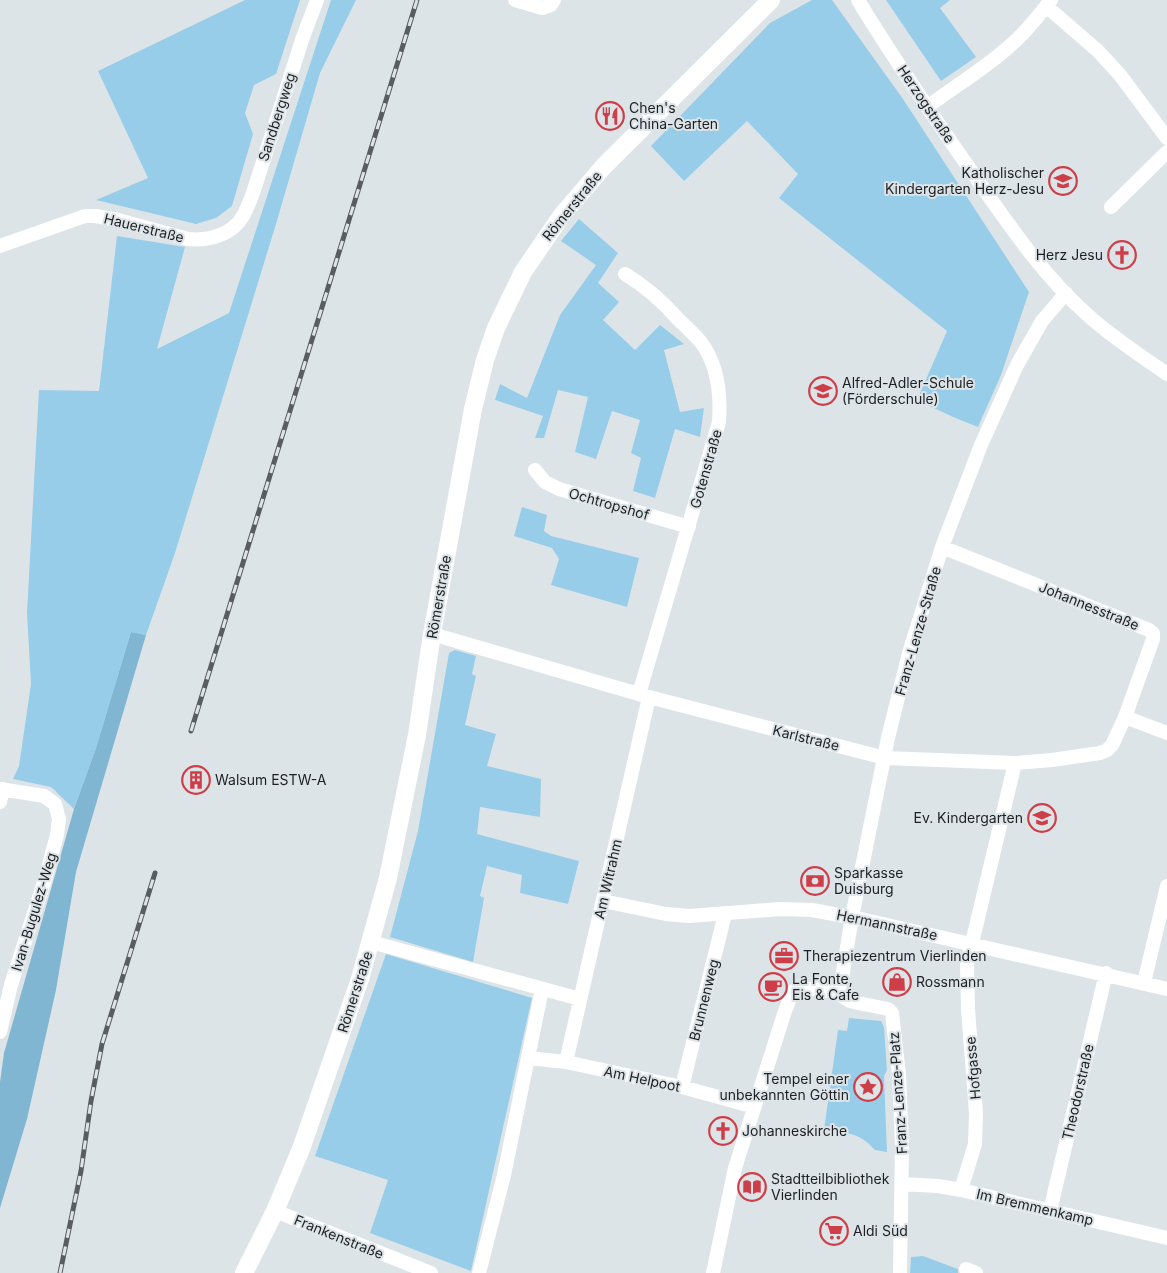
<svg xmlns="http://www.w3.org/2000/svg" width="1167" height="1273" font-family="Inter,sans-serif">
<rect width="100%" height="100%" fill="#dde4e8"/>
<!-- green -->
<path fill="#98cde9" d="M245,0H300L276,74L254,85L245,113L253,134L232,206L216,218L196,224L96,200L148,178L98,71Z
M331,0H356L320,73L276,224L175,553L146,635L131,632L96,748L74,809L51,787L13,779L19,766L31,684L27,613L39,390L99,391L117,236L185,247L157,349L229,313Z
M812,0H832L903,99L1029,292L1001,375L978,427L953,417L917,400L947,331L779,198L798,174L747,121L684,181L651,146L770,23Z
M886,0H950L940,8L976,57L941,81Z
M579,219L618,253L598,283L619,302L603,320L635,350L660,325L684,344L664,350L680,412L704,408L700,437L675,429L655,498L633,491L641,458L631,453L640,420L612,411L596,459L575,452L588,397L558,390L544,438H535L543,416L495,400L500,384L527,398L560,315L596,265L561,241Z
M522,507L547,515L544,531L551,536L639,558L627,607L551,585L559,559L552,548L514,536Z
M455,650L476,656L472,674L476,676L465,725L496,734L487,766L541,779L540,817L480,807L477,834L579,861L568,904L520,893L522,875L487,866L480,896L484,898L473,962L390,937L418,831L449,653Z
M386,954L532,998L471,1271L370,1233L388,1180L315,1156Z
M849,1018L881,1021L884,1027L887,1070L884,1076L887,1152L875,1150C858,1131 848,1134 824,1130L838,1030L847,1031Z
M923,1256L958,1269V1273H910L911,1257Z"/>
<!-- forest -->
<path fill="#81b6d2" d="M131,632L146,635L76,872L56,990L27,1119L0,1208V1082L4,1053L74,809L96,748Z"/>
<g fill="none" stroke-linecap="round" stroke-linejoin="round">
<!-- minor -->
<path stroke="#fff" stroke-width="14" d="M515,0L542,8L551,5L554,0
M858,0C889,52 924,102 958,152C999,210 1037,271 1091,318C1115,339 1141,356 1167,374
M1046,6L1098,51L1120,75L1167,138
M927,107C955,86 986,68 1012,44C1027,31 1039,15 1051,0
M1111,207L1167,152
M0,246L85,216H95L118,220L188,239C209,241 232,235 243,216C247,209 250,201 253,193L303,37L317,0
M625,274C645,286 662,301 678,319C685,326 693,333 700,341C718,364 721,394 719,422L639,694
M535,470L545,482L559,489L689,527
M942,547L1149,630L1153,633V639L1125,717
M432,634L649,697L885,758L1015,763L1052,760L1100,753L1107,750L1112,745L1125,717L1167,733
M0,789L44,796L55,804L59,819L57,835L45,879L11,985L0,1032
M0,802L3,789
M603,901L666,914L689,916L780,909L812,910L865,920L1167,989
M371,942L580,999
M1144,983L1167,886
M837,993L842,978L852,917L888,738L909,653L942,547L981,445L1017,365L1042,321L1066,293
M528,1058L566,1062L682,1087L755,1107
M566,1062L649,697
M682,1087L725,914
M902,1184L938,1186L961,1190L1167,1238
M961,1190L975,1144L976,1113L968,1009L967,964L1015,763
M275,1211L431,1273
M1050,1211L1106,973
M966,1269L976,1273
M479,1273L504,1175L542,989
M713,1273L735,1168L785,1011L792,993L797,988L823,990L837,993L850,1001L858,1003L888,1009L892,1013L899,1074L902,1146L900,1273"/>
<!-- major -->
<path stroke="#fff" stroke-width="18" d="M244,1273L275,1211L301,1149L360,979L388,878L417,735L432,634L473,409L485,360L496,328L523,272L562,215L604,166L771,0"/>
<defs>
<path id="rail" d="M191,731L417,0
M60,1273L81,1171L91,1101L102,1044L155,873"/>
</defs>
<!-- rail casing -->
<use href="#rail" stroke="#595d60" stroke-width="5"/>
<!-- rail -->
<use href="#rail" stroke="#dde4e8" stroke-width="3" stroke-dasharray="9" stroke-linecap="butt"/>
</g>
<!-- icons -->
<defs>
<symbol id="restaurant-ring" viewBox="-11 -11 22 22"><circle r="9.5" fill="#dde4e8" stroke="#ce3e48" stroke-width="1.5"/><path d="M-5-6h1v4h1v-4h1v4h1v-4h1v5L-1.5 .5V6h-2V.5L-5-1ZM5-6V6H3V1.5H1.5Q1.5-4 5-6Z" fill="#ce3e48"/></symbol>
<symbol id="school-ring" viewBox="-11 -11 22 22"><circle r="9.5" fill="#dde4e8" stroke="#ce3e48" stroke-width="1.5"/><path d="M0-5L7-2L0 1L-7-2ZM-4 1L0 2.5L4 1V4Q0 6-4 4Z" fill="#ce3e48"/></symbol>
<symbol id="church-ring" viewBox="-11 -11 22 22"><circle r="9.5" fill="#dde4e8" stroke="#ce3e48" stroke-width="1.5"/><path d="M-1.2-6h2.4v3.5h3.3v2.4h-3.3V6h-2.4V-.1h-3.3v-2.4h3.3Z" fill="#ce3e48"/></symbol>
<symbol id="building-ring" viewBox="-11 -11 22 22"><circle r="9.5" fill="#dde4e8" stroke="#ce3e48" stroke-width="1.5"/><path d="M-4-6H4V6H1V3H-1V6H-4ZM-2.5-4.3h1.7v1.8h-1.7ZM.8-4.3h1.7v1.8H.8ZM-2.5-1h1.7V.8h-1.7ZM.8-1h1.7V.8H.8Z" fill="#ce3e48"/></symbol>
<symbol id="bank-ring" viewBox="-11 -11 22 22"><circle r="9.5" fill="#dde4e8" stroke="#ce3e48" stroke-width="1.5"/><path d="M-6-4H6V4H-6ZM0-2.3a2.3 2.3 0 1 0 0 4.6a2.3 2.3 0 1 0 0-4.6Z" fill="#ce3e48"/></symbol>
<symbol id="office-ring" viewBox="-11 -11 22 22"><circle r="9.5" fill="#dde4e8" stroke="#ce3e48" stroke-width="1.5"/><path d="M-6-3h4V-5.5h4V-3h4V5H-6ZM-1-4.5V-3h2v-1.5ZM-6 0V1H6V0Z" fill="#ce3e48"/></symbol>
<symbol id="shop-ring" viewBox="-11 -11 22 22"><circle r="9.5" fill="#dde4e8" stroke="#ce3e48" stroke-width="1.5"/><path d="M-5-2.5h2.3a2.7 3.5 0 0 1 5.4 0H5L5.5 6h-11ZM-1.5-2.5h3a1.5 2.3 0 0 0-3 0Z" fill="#ce3e48"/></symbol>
<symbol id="cafe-ring" viewBox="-11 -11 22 22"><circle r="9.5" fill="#dde4e8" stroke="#ce3e48" stroke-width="1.5"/><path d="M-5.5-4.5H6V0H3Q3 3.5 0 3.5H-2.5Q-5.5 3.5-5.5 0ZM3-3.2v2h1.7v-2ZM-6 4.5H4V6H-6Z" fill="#ce3e48"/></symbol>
<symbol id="sight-ring" viewBox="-11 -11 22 22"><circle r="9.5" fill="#dde4e8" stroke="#ce3e48" stroke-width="1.5"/><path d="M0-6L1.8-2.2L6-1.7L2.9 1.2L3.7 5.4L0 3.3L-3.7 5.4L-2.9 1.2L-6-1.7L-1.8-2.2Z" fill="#ce3e48"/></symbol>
<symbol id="library-ring" viewBox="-11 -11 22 22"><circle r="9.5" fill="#dde4e8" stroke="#ce3e48" stroke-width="1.5"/><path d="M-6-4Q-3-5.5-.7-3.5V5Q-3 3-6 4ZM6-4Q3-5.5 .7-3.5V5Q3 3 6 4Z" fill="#ce3e48"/></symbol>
<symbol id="supermarket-ring" viewBox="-11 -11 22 22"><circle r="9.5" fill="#dde4e8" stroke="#ce3e48" stroke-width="1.5"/><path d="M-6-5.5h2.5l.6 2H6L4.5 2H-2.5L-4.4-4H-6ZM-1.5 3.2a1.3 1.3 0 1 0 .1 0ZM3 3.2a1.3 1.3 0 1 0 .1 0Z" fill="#ce3e48"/></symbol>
</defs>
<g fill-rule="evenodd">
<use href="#restaurant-ring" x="594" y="100" width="32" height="32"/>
<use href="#school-ring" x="1047" y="165" width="32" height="32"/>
<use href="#church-ring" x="1106" y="239" width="32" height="32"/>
<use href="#school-ring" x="807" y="375" width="32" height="32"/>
<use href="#building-ring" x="180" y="764" width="32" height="32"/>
<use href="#school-ring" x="1026" y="802" width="32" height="32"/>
<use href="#bank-ring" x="799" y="865" width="32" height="32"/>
<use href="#office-ring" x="768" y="940" width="32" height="32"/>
<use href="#shop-ring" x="881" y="966" width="32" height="32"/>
<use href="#cafe-ring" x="757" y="971" width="32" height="32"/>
<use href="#sight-ring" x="852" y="1071" width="32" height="32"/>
<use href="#church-ring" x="707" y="1115" width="32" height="32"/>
<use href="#library-ring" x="736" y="1171" width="32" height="32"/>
<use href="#supermarket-ring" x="818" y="1215" width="32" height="32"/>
</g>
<g text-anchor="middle" stroke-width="4" stroke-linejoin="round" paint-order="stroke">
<!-- street labels -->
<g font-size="14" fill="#1d1f21" stroke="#dde4e8">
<text transform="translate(926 104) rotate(56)" y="5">Herzogstraße</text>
<text transform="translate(277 117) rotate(-72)" y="5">Sandbergweg</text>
<text transform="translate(572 206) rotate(-51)" y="5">Römerstraße</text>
<text transform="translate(144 228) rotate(14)" y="5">Hauerstraße</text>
<text transform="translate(706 469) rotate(-74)" y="5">Gotenstraße</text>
<text transform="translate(609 504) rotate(16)" y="5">Ochtropshof</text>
<text transform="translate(439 597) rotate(-80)" y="5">Römerstraße</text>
<text transform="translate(1089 606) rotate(22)" y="5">Johannesstraße</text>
<text transform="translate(918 631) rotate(-74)" y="5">Franz-Lenze-Straße</text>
<text transform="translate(806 738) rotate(14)" y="5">Karlstraße</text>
<text transform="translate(608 879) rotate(-77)" y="5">Am Witrahm</text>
<text transform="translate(34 912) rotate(-73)" y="5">Ivan-Bugulez-Weg</text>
<text transform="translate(887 925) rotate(12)" y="5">Hermannstraße</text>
<text transform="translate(355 992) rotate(-72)" y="5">Römerstraße</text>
<text transform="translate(704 1000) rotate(-76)" y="5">Brunnenweg</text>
<text transform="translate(973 1068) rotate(-95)" y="5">Hofgasse</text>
<text transform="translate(642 1079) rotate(12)" y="5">Am Helpoot</text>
<text transform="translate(1078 1092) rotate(-77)" y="5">Theodorstraße</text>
<text transform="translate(898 1093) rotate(-94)" y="5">Franz-Lenze-Platz</text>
<text transform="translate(1035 1207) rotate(13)" y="5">Im Bremmenkamp</text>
<text transform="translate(339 1237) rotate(22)" y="5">Frankenstraße</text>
</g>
<!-- poi labels -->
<g font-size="14" fill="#1d1f21" stroke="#dde4e8" text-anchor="start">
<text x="629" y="113">Chen's<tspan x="629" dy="16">China-Garten</tspan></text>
<text x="1044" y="178" text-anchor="end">Katholischer<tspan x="1044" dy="16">Kindergarten Herz-Jesu</tspan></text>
<text x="1103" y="260" text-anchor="end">Herz Jesu</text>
<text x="842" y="388">Alfred-Adler-Schule<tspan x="842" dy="16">(Förderschule)</tspan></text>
<text x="215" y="785">Walsum ESTW-A</text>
<text x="1023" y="823" text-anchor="end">Ev. Kindergarten</text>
<text x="834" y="878">Sparkasse<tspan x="834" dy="16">Duisburg</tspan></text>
<text x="803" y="961">Therapiezentrum Vierlinden</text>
<text x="792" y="984">La Fonte,<tspan x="792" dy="16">Eis &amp; Cafe</tspan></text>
<text x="916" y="987">Rossmann</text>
<text x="849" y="1084" text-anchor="end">Tempel einer<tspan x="849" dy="16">unbekannten Göttin</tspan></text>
<text x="742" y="1136">Johanneskirche</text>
<text x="771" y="1184">Stadtteilbibliothek<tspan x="771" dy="16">Vierlinden</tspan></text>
<text x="853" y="1236">Aldi Süd</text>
</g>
</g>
</svg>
